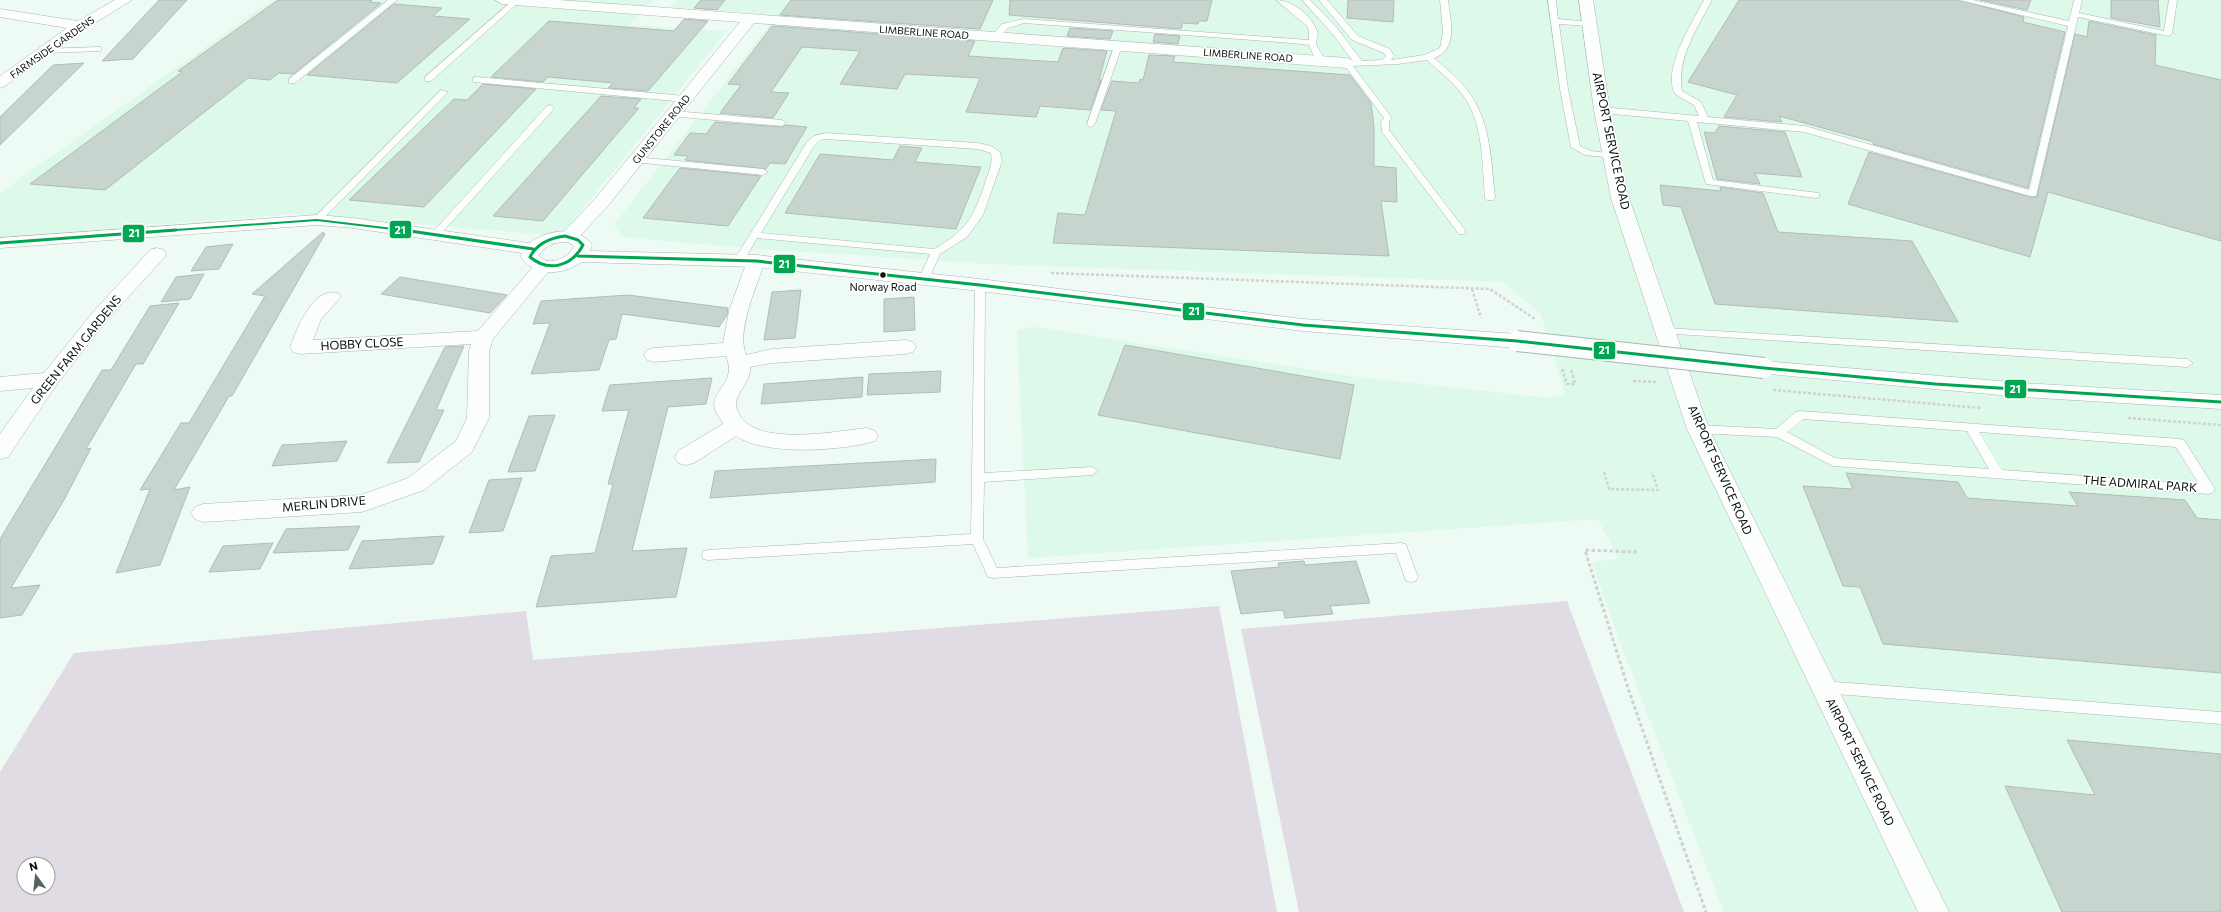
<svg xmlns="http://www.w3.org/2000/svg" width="2221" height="912" font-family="Commissioner,sans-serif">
<rect width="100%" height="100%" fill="#eefaf4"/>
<!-- built -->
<path fill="#ddf9ea" d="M272,0H653L630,25L727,31L561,236L296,214L0,237V193Z
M677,0H2221V912H1724L1624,653L1592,563L1618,558L1598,519L1028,558L1017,330L1034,327L1357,377L1550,398L1565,393L1541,314L1503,282L987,264L733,247L623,237L614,225L777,15L670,7Z"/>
<!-- green -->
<path fill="#e1dbe4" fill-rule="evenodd" d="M1567,601L1684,912H1299L1241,629Z
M1219,606L1277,912H0V772L74,653L526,611L533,660ZM24,864H48V888H24Z"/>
<!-- building -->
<path fill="#c8d5cf" stroke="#b2bcb7" d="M159,0H187L133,59L102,61Z
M278,0H372L369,2L381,3L293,74L279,73L270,80L248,78L105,190L30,184L182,72L178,71Z
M701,0H725L717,10L694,8Z
M791,0H993L980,29L780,15Z
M1010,0H1212L1207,21H1199L1198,24L1183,23L1181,29L1009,15Z
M1348,0H1394L1393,22L1347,18Z
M1739,0H1958L2024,17L2023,22L2065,32L2028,188L1873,144L1874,142L1779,116L1782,122L1724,117L1737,95L1688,82Z
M1980,0H2031L2027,10Z
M2111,0H2158L2160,27L2111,18Z
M394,4L442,8L433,16L470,19L397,83L307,75Z
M684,19L708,21L648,91L608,88L613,83L548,77L543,82L491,77L549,21L674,31Z
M2089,21L2156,35L2155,65L2221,80V241L2048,192L2030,257L1848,204L1869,152L2030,197H2037L2075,34L2087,37Z
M772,26L975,41L968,56L1058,62L1063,48L1107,51L1099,80H1101L1090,110L1040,106L1036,117L966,112L980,78L905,74L897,89L840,84L860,51L802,47L771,92L789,93L773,118L720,113L741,85L728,84Z
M1070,28L1113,31L1110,39L1067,36Z
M1155,34L1180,36L1178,44L1153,42Z
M1149,55L1175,56L1173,62L1350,75L1371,103L1374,127V166L1396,168L1397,202L1381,201L1389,256L1053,243L1058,213L1085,215L1116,111L1101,110L1112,81L1139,83L1140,79L1143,80Z
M84,63L0,145V117L53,65Z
M483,84L536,89L424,207L349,200L454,99L467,100Z
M601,96L641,99L634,108H639L543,221L493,216Z
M715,122L782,127L786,125L807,127L785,164L770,163L766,169L685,160L688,156L674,155L690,133L706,134Z
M1719,126L1785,132L1802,177L1755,173L1760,184L1717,179L1704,132L1715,133Z
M900,146L922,148L915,162L981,167L956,229L785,213L820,154L893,160Z
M680,168L761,176L728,226L643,218Z
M1660,185L1721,191L1720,187L1763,193L1778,232L1912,241L1958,322L1715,304L1681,207L1663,205Z
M323,232L325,234L232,396H229L174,490L190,487L160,565L116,573L150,489L140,490L181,423H189L265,296L252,294Z
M233,244L219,269L191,271L206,247Z
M204,274L190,299L161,302L176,277Z
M400,277L507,295L490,313L381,294Z
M801,290L795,338L764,340L772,292Z
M628,295L728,308L727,315L719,327L622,314L616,339L609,340L599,370L531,374L550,323L533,324L541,301Z
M914,297L915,330L884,332V299Z
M179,303L143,364H136L86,449L91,448L64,500L11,588L40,585L22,615L0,618V539L102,370H111L150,306Z
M1125,345L1354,385L1340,459L1098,415Z
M464,346L436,410H444L419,462L387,463L445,347Z
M941,371L940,392L867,395L869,374Z
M863,377L862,397L761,404L764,384Z
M712,378L706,404L668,407L632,551L687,548L676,597L536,607L551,556L595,553L613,484H608L629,410L602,411L610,385Z
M555,415L535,471L508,472L529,416Z
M347,441L337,461L272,466L282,445Z
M936,459L935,482L710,498L715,471Z
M1846,473L1958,482L1967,498L2078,506L2069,492L2185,500L2197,518L2221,520V673L1883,644L1860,587L1843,586L1803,486L1853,489Z
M522,478L503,531L469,533L489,480Z
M360,526L348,550L273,553L286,529Z
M444,536L433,564L349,569L362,541Z
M273,543L260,569L209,572L223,546Z
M1304,561L1305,565L1356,561L1370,603L1330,606L1333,614L1285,618L1283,610L1241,614L1231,571L1279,567L1278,563Z
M2067,740L2221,754V912H2062L2005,786L2095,795Z"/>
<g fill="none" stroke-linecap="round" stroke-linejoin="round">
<defs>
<path id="service" d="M388,0H397L295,83H289V79Z
M513,0L520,1L431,81H425V77Z
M1276,0C1291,0 1312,15 1317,31C1319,36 1316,39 1316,43C1317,51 1326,54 1323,63H1317L1309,45L1292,43L1024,23L1008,28L998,39L991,37L1002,24L1024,19L1309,40V30L1306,25Z
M1302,0H1310L1337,28L1362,61L1382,60L1386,56L1384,53L1352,40L1319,0H1327L1358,36L1390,49L1394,56L1391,60L1424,55L1440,48L1443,32L1440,0H1448C1450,20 1459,49 1434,58C1445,68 1458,78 1467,90C1491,120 1491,161 1495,198L1493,200H1487L1485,198C1482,164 1484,123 1462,94C1452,81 1439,71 1427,60L1398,64L1353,66L1392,118L1389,122V130L1465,230V234H1459L1382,132L1381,122L1384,118L1343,63L1347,61H1353L1331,32Z
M1548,0H1556L1558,19L1589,22L1593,24L1589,26L1559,24L1568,89L1580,146L1591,151L1614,154V158L1585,155L1571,147L1560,89Z
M1704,0H1712C1698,27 1676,59 1682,91L1701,102L1708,117L1805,126L2029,190L2068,26L1959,0H1973L2069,21L2074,0H2082L2079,13L2164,31L2169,0H2177L2172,34L2168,36L2078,17L2036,196H2030L1804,132L1697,122L1713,180L1819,193V197L1816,198L1706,184L1688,121L1602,113L1598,110L1602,107L1699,116L1694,105L1675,94C1662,69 1692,23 1704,0Z
M1115,44L1122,46L1095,124L1091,127L1088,126L1087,124Z
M98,47H101V51L45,53L41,51L45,49Z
M476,77L685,96L689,99L685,102L473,82V78Z
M441,90L448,92L320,222H314V218Z
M550,105L554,108L553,110L438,237H432V233L547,106Z
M673,111L782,120L786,123L782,126L670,116V112Z
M826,133L978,143L991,146L1000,152L1002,161L983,215L967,237L940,254L928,281L924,282L919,279L930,254L757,238L742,264H734L733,262L807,142L814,136ZM826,139L978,149L991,153C993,163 989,171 986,180C975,215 967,231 934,249L761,233L814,146L820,140Z
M636,157L763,169L768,172L763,175L633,162L631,160Z
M980,282L985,285L984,473L1092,467L1098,471L1092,475L984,482L983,539L997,568L1401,543L1406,544L1407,548L1418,577L1416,581L1411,582L1406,581L1396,553L993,578L988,577L973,544L708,560L703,559L702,555L703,551L708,550L971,534L975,285Z
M1665,328L2187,359L2193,363L2187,367L1661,333L1660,331Z
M1800,411L2180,439L2184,440L2215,489L2213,492L2209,494L1833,466L1777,437L1698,433L1692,429L1698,425L1776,429L1796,412ZM1803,419L1967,431L1989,469L1835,458L1787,432ZM1979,432L2176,447L2199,484L2002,470Z
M1823,681L2221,712V724L1823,693L1818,691L1816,687L1818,683Z"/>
<path id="minor" d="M115,0H132L85,29L5,86L0,88V76L67,28L0,17V9L78,21Z
M495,0H559L1347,58L1352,60L1355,63L1352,66L1347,68L754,23L607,207L575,241L569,242L563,241L560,237L563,233L595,199L740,22L502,4Z
M1579,0H1593L1610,110L1629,198L1709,429L1949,912H1918L1687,429L1611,198L1594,110Z
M157,248L164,250L166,254L164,258L107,320L57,384L8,457L0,459V434L33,388L0,391V377L44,373L93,312L150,250Z
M756,255L763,257L765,261C757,286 736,330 746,355L772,349L906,340L913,342L916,347L913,352L906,354L772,363L750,367C752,383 732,394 737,409C748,449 837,431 867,428L875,431L878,436L875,441C842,451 765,456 736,436L694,463L686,465L678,463L675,457L678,451L723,424C721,419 717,415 715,410C709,390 738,384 726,356L654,362L647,360L644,355L647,350L654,348L723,343L729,311L747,261L749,257Z
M544,260L551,262L553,266L493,339L489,351V418L472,452L424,490L362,512L203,522L195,519L191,513L195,507L203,504L361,495L408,478L456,441L467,418L469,351L471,344L300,354L293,352L290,347C297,329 313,286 338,293L341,297L321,319L313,340L478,331L537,262Z"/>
<path id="tertiary" d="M317,215L353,218L529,243C548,230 577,224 592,245L590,251L756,255L980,279L1303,319L1517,334L1524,336L1527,341L1524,346L1517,348L1303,331L980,291L756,267L582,262C562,275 535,278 521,257L522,253L353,228L317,225L0,248V238ZM568,242L574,246C569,257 557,262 546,261L539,256C543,246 557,241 568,242Z
M1764,361L2023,383L2221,395V409L2023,397L1757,373L1754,368L1757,363Z"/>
</defs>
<!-- service casing -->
<use href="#service" stroke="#abb6b0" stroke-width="1"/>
<!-- minor casing -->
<use href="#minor" stroke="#abb6b0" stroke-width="1"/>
<!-- tertiary casing -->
<use href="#tertiary" stroke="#abb6b0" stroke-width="1"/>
<!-- path-far1 -->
<path stroke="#cfd2d0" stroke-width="2.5" stroke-dasharray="3 2" stroke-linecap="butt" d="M1051,273L1490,289L1535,319
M1472,289L1481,318
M1562,369L1567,384H1575L1571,369
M1633,381L1658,382
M1773,390L1981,408
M2128,418L2221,425
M1604,472L1609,489L1658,490L1652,472"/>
<!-- path -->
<path stroke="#cfd2d0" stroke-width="3" stroke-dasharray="3.5 2.5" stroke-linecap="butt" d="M1637,552L1585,550L1629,691L1706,912"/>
<!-- service -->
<use href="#service" fill="#fcfefd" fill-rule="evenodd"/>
<!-- minor -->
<use href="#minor" fill="#fcfefd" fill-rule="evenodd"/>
<!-- tertiary -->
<use href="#tertiary" fill="#fcfefd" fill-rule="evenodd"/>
<defs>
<path id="tertiary-bridge" d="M1517,341L1764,368"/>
</defs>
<!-- tertiary-bridge casing -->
<use href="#tertiary-bridge" stroke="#abb6b0" stroke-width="22" stroke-linecap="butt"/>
<!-- tertiary-bridge -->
<use href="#tertiary-bridge" stroke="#fcfefd" stroke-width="20"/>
<defs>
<path id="bus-1-far1" d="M162,231L317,220L410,231"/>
<path id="bus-1" d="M403,230L533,249
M565,236L578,240L583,245C572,266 549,273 530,257C537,243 550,238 565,236Z
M0,243L176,230
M578,256L756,261L980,285L1303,325L1517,341L1764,368L1935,384L2221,402"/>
</defs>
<!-- bus-1-far1 casing -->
<use href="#bus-1-far1" stroke="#fff" stroke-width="4"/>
<!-- bus-1 casing -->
<use href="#bus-1" stroke="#fff" stroke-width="6"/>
<!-- bus-1-far1 -->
<use href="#bus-1-far1" stroke="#00a651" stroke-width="2"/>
<!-- bus-1 -->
<use href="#bus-1" stroke="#00a651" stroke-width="3"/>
</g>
<!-- markers -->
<circle fill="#06110c" stroke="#fff" stroke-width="1.5" cx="883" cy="275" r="3.5"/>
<g text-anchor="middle" stroke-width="3.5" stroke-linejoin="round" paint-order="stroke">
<!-- far-street labels -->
<g font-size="10" fill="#06110c" stroke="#fff">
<text transform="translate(924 32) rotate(4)" y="4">LIMBERLINE ROAD</text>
<text transform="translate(52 47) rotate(-35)" y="4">FARMSIDE GARDENS</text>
<text transform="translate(1248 55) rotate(4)" y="4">LIMBERLINE ROAD</text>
<text transform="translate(661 129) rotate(-51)" y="4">GUNSTORE ROAD</text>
</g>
<!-- bus labels -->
<g font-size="11" fill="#06110c" stroke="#fff">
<text x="883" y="291">Norway Road</text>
</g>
<!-- street labels -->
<g font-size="12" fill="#06110c" stroke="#fff">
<text transform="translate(1611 141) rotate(78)" y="4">AIRPORT SERVICE ROAD</text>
<text transform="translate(362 344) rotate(-3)" y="4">HOBBY CLOSE</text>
<text transform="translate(76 350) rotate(-51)" y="4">GREEN FARM GARDENS</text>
<text transform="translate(1720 470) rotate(66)" y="4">AIRPORT SERVICE ROAD</text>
<text transform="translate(2140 484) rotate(4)" y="4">THE ADMIRAL PARK</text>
<text transform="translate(324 504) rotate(-5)" y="4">MERLIN DRIVE</text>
<text transform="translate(1860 762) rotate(64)" y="4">AIRPORT SERVICE ROAD</text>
</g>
</g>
<g stroke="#fff" stroke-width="1.5">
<rect x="389" y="220" width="23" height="19" rx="4" fill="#00a651"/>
<rect x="122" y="224" width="23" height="19" rx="4" fill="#00a651"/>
<rect x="773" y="254" width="23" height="20" rx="4" fill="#00a651"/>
<rect x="1182" y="302" width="23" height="19" rx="4" fill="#00a651"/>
<rect x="1593" y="341" width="23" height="19" rx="4" fill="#00a651"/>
<rect x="2004" y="379" width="23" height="20" rx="4" fill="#00a651"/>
</g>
<g font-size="11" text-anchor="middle" font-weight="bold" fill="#fff">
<text x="400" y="234">21</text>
<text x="134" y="237">21</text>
<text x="784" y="268">21</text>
<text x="1194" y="315">21</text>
<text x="1604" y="354">21</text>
<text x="2015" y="393">21</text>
</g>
<!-- north arrow -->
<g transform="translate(36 876) rotate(345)"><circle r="19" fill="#ffffff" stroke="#9ba09e"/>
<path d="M0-3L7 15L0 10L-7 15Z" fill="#57635d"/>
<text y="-6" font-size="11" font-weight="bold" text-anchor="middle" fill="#06110c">N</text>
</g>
</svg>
